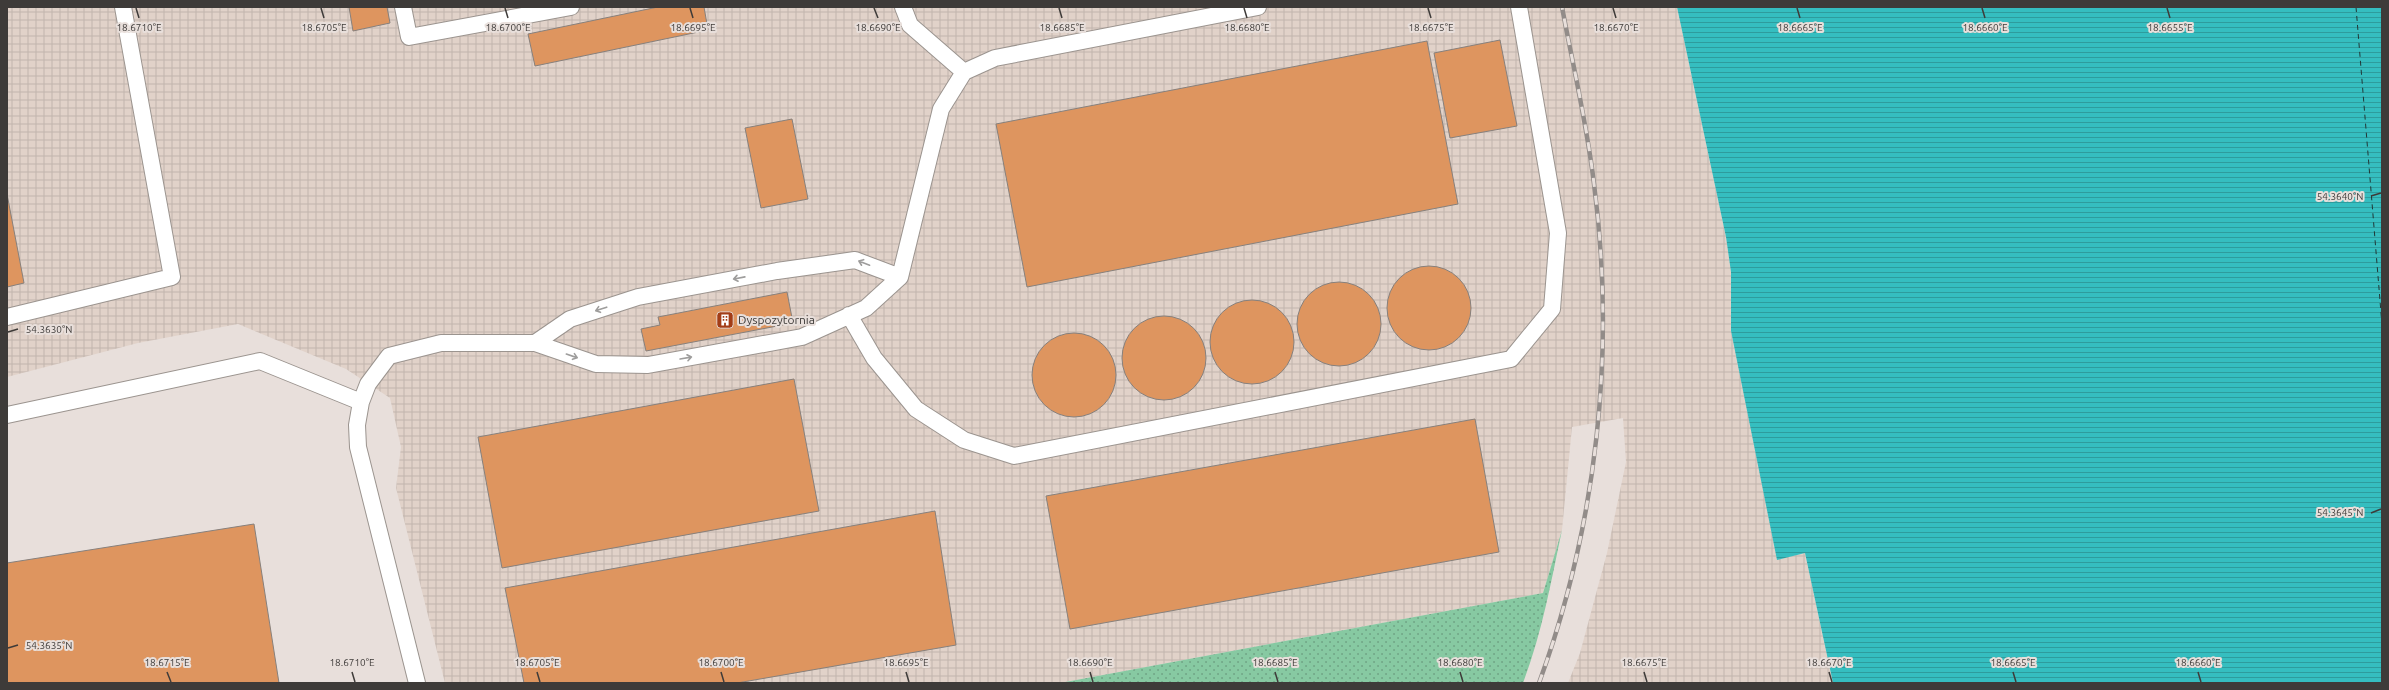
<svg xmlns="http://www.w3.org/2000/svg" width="2389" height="690" font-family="Ubuntu,sans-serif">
<defs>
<pattern id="industrial-grid" width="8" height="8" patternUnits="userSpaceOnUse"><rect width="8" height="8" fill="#e1d2c9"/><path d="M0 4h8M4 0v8" fill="none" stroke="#c2b5ad"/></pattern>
<pattern id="grass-dots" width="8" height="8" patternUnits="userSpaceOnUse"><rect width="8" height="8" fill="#87c9a2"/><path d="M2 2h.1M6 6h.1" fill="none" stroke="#70a485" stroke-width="1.8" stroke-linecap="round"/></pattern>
<pattern id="water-rules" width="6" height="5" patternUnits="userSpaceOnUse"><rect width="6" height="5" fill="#35bec0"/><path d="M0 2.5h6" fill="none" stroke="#2e9c9d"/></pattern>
</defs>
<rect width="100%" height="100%" fill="#e8dfdb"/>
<!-- industrial -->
<path fill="url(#industrial-grid)" d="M7,7H1677L1726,237L1731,272V331L1777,559L1805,553L1833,683H1568L1580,653L1607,553L1626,462L1623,418L1572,427L1562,530L1543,593L1060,683H445L396,488L401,447L390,398L346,369L238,324L138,343L7,377Z"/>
<!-- grass -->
<path fill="url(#grass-dots)" d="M1562,530C1551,582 1542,633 1523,683H1060L1543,593Z"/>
<!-- water -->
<path fill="url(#water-rules)" d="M1677,7H2382V683H1833L1805,553L1777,560L1731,331V272L1726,237Z"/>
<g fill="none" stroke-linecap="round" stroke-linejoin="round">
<!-- ferry -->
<path stroke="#203737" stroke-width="1" stroke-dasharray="5 4" stroke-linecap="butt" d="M2356,7L2382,325"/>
</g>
<!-- building -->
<path fill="#de955f" stroke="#87807c" d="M349,7H387L390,23L353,31Z
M658,7H704L708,30L535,66L528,34Z
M1500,40L1517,126L1450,138L1434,53Z
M1427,41L1458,204L1027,287L996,124Z
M792,119L808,199L761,208L745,128Z
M7,194L24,283L7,287Z
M1387 308a42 42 0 1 1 84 0a42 42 0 1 1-84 0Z
M1297 324a42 42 0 1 1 84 0a42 42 0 1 1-84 0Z
M787,292L793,323L646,351L641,329L660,325L658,317Z
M1210 342a42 42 0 1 1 84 0a42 42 0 1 1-84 0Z
M1122 358a42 42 0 1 1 84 0a42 42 0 1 1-84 0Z
M1032 375a42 42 0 1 1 84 0a42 42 0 1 1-84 0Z
M794,379L819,511L502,568L478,437Z
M1475,419L1499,552L1070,629L1046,496Z
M935,511L956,645L737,683H524L505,588Z
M254,524L279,683H7V563Z"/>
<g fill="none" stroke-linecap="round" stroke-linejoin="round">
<defs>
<path id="service" d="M403,7L409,37L571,7
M903,7L910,25L964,72
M849,315L874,358L916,409L964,440L1014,456L1511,359L1552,309L1558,233L1519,7
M7,317L172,277L123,7
M535,343L570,319L638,297L777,271L855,260L900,277
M7,415L260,361L361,402
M417,683L358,447L357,425L361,402L368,384L389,356L441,343H535L596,364L648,365L802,337L866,308L900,277L941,109L964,72L995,58L1258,7"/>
</defs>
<!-- service casing -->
<use href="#service" stroke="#9b948f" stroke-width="18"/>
<!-- service -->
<use href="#service" stroke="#fff" stroke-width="16"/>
<defs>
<path id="rail" d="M1539,683C1597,525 1616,351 1594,184C1587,124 1573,66 1562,7"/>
</defs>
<!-- rail casing -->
<use href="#rail" stroke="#928c89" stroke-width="4.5"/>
<!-- rail -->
<use href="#rail" stroke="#e8dfdb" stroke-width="3" stroke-dasharray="9" stroke-linecap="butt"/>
</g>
<!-- one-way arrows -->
<defs><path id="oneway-shaft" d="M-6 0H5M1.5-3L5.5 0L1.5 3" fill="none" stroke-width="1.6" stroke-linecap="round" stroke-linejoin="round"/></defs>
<g stroke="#9e9d9c">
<use href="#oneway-shaft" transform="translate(864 263) rotate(-159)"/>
<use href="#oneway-shaft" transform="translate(739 278) rotate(169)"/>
<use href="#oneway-shaft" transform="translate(601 309) rotate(162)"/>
<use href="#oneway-shaft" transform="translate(572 356) rotate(19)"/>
<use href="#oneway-shaft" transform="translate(686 358) rotate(-10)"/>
</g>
<!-- ticks -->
<path fill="none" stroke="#3e3b39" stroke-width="1.5" d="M136,8L139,18M321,8L324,18M505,8L508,18M690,8L693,18M874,8L878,18M1059,8L1062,18M1244,8L1247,18M1428,8L1431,18M1613,8L1616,18M1797,8L1800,18M1982,8L1985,18M2167,8L2170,18M2371,196L2381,193M8,332L18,329M2371,513L2381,509M8,648L18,645M167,672L171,682M352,672L355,682M537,672L540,682M721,672L724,682M906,672L909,682M1090,672L1093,682M1275,672L1278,682M1460,672L1463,682M1644,672L1647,682M1829,672L1832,682M2013,672L2016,682M2198,672L2201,682"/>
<!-- icons -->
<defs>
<symbol id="building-square" viewBox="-11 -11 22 22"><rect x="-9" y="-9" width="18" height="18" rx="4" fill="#a33d17" stroke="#e8dfdb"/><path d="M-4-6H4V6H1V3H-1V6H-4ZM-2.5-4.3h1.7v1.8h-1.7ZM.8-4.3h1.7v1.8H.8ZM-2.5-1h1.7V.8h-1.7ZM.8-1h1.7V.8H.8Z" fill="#fff"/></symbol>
</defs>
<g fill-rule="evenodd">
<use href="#building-square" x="715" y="310" width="20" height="20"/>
</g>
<g text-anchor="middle" stroke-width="4" stroke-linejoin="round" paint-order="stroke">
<!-- poi labels -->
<g font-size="12" fill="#3e3b39" stroke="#e8dfdb" text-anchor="start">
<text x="738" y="324">Dyspozytornia</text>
</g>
</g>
<g font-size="10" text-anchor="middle" fill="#3e3b39" stroke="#e8dfdb" stroke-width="4" stroke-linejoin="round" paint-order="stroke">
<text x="139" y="31">18.6710°E</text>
<text x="324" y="31">18.6705°E</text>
<text x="508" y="31">18.6700°E</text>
<text x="693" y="31">18.6695°E</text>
<text x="878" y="31">18.6690°E</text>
<text x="1062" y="31">18.6685°E</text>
<text x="1247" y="31">18.6680°E</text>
<text x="1431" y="31">18.6675°E</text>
<text x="1616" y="31">18.6670°E</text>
<text x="1800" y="31">18.6665°E</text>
<text x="1985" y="31">18.6660°E</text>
<text x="2170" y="31">18.6655°E</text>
<text x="2340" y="200">54.3640°N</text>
<text x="49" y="333">54.3630°N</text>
<text x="2340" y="516">54.3645°N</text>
<text x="49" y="649">54.3635°N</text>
<text x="167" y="666">18.6715°E</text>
<text x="352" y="666">18.6710°E</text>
<text x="537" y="666">18.6705°E</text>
<text x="721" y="666">18.6700°E</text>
<text x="906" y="666">18.6695°E</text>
<text x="1090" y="666">18.6690°E</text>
<text x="1275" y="666">18.6685°E</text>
<text x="1460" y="666">18.6680°E</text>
<text x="1644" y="666">18.6675°E</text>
<text x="1829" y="666">18.6670°E</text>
<text x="2013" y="666">18.6665°E</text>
<text x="2198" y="666">18.6660°E</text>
</g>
<!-- border -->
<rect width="2389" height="690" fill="none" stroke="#3e3b39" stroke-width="16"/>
</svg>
